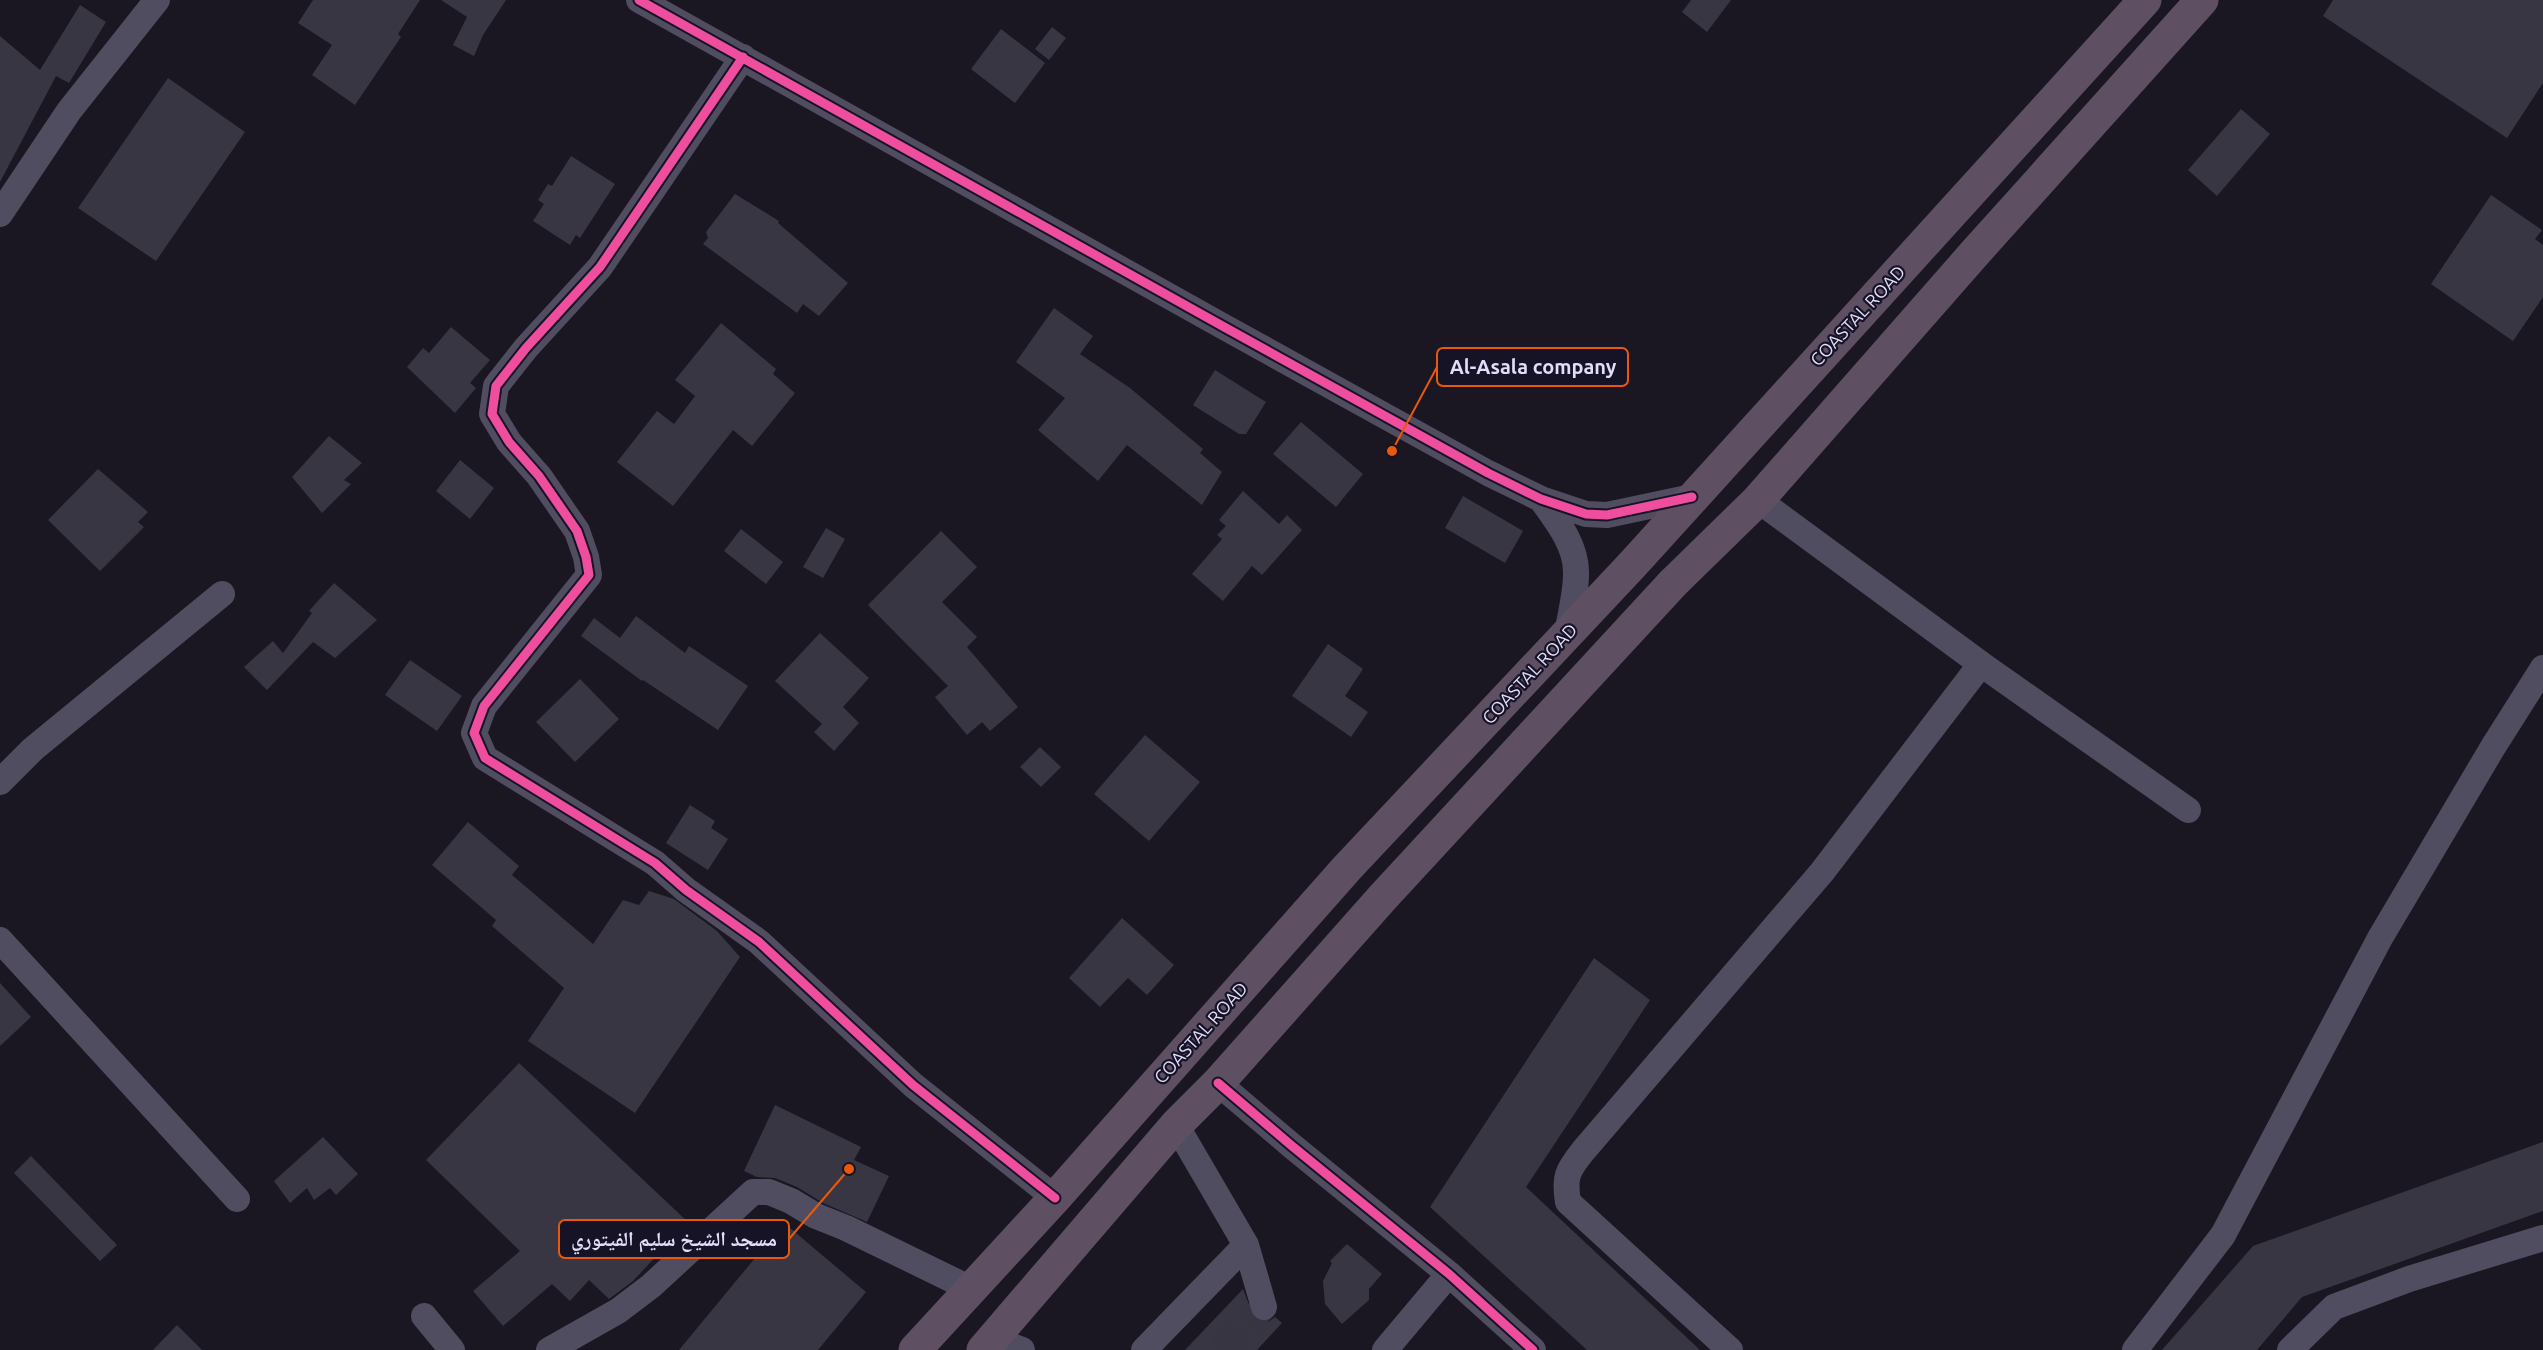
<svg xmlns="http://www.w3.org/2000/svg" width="2543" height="1350" font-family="Ubuntu,'Noto Naskh Arabic',sans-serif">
<rect width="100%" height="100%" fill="#1a1722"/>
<!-- building -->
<path fill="#393643" d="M313,0H420L398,34L401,37L355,105L312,75L332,45L298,23Z
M441,0H506L483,35L474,56L453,45L467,17Z
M1691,0H1731L1707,32L1682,12Z
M2333,0H2543V83L2507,138L2323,16Z
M80,5L106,22L69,83L56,76L0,182V36L40,70Z
M1052,27L1066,38L1049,60L1035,49Z
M1001,29L1045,63L1015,103L971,69Z
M168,78L245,132L156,261L78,208Z
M2241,109L2270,134L2217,196L2188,170Z
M571,156L615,184L580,238L576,235L570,245L533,221L544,204L538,200L548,184L552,186Z
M735,194L779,221L778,223L848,283L819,316L803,304L797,313L703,244L708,238L706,232Z
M2491,195L2542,230L2535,239L2543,245V297L2513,341L2431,284Z
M1054,308L1093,336L1080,354L1130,388L1203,449L1200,453L1222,472L1202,505L1127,445L1098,481L1038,430L1065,398L1016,362Z
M721,323L776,369L773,374L795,393L752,446L733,430L673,506L617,462L657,411L674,424L695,396L675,380Z
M451,327L490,360L470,383L476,388L455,413L407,367L423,348L429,353Z
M1215,370L1266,402L1246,434H1239L1193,405Z
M1301,422L1363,474L1336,507L1273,454Z
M329,436L362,463L344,480L351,484L322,513L292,477Z
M460,460L494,488L470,519L436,491Z
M98,469L148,512L138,522L144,527L100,571L48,520Z
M1243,491L1279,524L1287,515L1302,530L1262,575L1252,566L1223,601L1192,574L1222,539L1217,535L1226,526L1219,520Z
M1463,496L1523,531L1505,563L1445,528Z
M826,528L845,539L823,578L803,567Z
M741,529L783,562L766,584L724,551Z
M941,531L977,567L942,602L977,637L967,647L1018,707L990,731L982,722L967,735L935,697L948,686L868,605Z
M334,583L377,620L335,658L313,642L267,690L244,667L273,641L283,653L312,613L309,611Z
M636,616L685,653L689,646L748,686L718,730L643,680L642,681L581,636L594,618L620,638Z
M820,633L869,678L843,707L859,723L834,751L814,732L822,724L775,681Z
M1328,644L1363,669L1345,696L1368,712L1351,737L1292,696Z
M410,660L462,696L437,731L385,695Z
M580,679L619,719L575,762L536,722Z
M1145,735L1200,782L1149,841L1094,794Z
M1040,747L1061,767L1041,787L1020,767Z
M690,805L715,821L711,828L728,839L708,870L666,843Z
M468,822L519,866L512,875L593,944L623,900L639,905L649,891L674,899L717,931L740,957L635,1113L528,1041L564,988L492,926L496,920L432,865Z
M1122,918L1174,965L1147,995L1128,978L1100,1007L1069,978Z
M1594,958L1650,1000L1526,1187L1700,1350H1587L1430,1207Z
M0,983L31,1017L0,1046Z
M519,1063L688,1222L633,1281L609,1299L589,1280L570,1301L552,1284L503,1326L473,1291L520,1251L426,1160Z
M775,1105L861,1147L854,1160L889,1176L867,1222L823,1203L797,1187L775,1178L757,1177L744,1171Z
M323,1137L358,1174L336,1195L330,1188L314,1200L307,1188L290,1203L274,1181Z
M2543,1142V1211L2302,1297L2257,1350H2162L2253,1246Z
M31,1156L117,1245L100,1261L14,1173Z
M784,1223L866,1292L818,1350H679Z
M1347,1244L1382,1274L1369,1289V1300L1342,1324L1325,1304L1323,1281L1332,1263L1330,1261Z
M1243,1289L1254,1318L1268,1322L1275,1317L1282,1323L1257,1350H1185Z
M177,1325L202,1350H153Z"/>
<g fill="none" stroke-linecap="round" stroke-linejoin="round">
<!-- minor-tunnel -->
<path stroke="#383543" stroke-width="26" stroke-dasharray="26 13" stroke-linecap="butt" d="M1221,1350L1264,1307"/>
<!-- minor -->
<path stroke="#504d61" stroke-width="26" d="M639,0L1226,328L1488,473L1541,499L1586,514L1607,515L1692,497
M743,57L600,267L526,348L496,386L492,414L509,442L539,476L577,531L586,557L589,575L484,706L474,733L485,758L655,863L686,890L759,942L913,1085L1055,1198
M0,214L69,111L157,0
M1541,499C1557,521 1577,546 1576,574C1576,594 1570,615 1567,635
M1758,500L1981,664
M0,782L33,749L222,594
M0,940L237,1199
M1218,1083L1292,1146L1449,1274L1533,1350
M1176,1125L1246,1245L1264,1307
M424,1316L452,1350
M993,1339L1022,1350
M549,1350L618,1311L651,1286L753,1192H769L791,1201L816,1216L846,1228L971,1289
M1144,1350L1246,1245
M1385,1350L1449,1274
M1730,1350L1568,1202C1564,1177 1567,1171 1583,1151L1822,872L1981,664L2188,810
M2135,1350L2223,1235L2380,938L2493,747L2543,668
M2290,1350L2334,1307L2409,1279L2543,1238"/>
<!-- highway -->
<path stroke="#5f4f62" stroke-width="33" d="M915,1350L1055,1198L1347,868L1632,565L2145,0
M983,1350L1176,1125L1218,1083L1383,897L1673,583L1758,500L1973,255L2202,0"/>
<defs>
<path id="cycleway" d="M639,0L1226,328L1488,473L1541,499L1586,514L1607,515L1692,497
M743,57L600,267L526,348L496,386L492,414L509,442L539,476L577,531L586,557L589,575L484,706L474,733L485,758L655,863L686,890L759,942L913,1085L1055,1198
M1218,1083L1292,1146L1449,1274L1533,1350"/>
</defs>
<!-- cycleway casing -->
<use href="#cycleway" stroke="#171326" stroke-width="13"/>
<!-- cycleway -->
<use href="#cycleway" stroke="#ef4d9e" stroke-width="9"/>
</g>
<g text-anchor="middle" stroke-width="4.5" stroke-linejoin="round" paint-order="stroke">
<!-- street labels -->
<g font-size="18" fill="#e1ddfb" stroke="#171326">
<text transform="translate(1858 316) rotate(-47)" y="6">COASTAL ROAD</text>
<text transform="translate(1530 674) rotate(-47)" y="6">COASTAL ROAD</text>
<text transform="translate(1201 1033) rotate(-48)" y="6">COASTAL ROAD</text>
</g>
</g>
<!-- callouts -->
<path fill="none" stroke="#e8590c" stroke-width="2" d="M1392 451L1437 367M849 1169L789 1239"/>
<g fill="#e8590c" stroke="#171326" stroke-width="2">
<circle cx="1392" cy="451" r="6"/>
<circle cx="849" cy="1169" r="6"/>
</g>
<g fill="#171326" stroke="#e8590c" stroke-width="2">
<rect x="1437" y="348" width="191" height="38" rx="6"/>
<rect x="559" y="1220" width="230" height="38" rx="6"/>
</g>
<g font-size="20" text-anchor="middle" font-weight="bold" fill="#e1ddfb">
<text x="1533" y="374">Al-Asala company</text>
<text x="674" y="1246">مسجد الشيخ سليم الفيتوري</text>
</g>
</svg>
